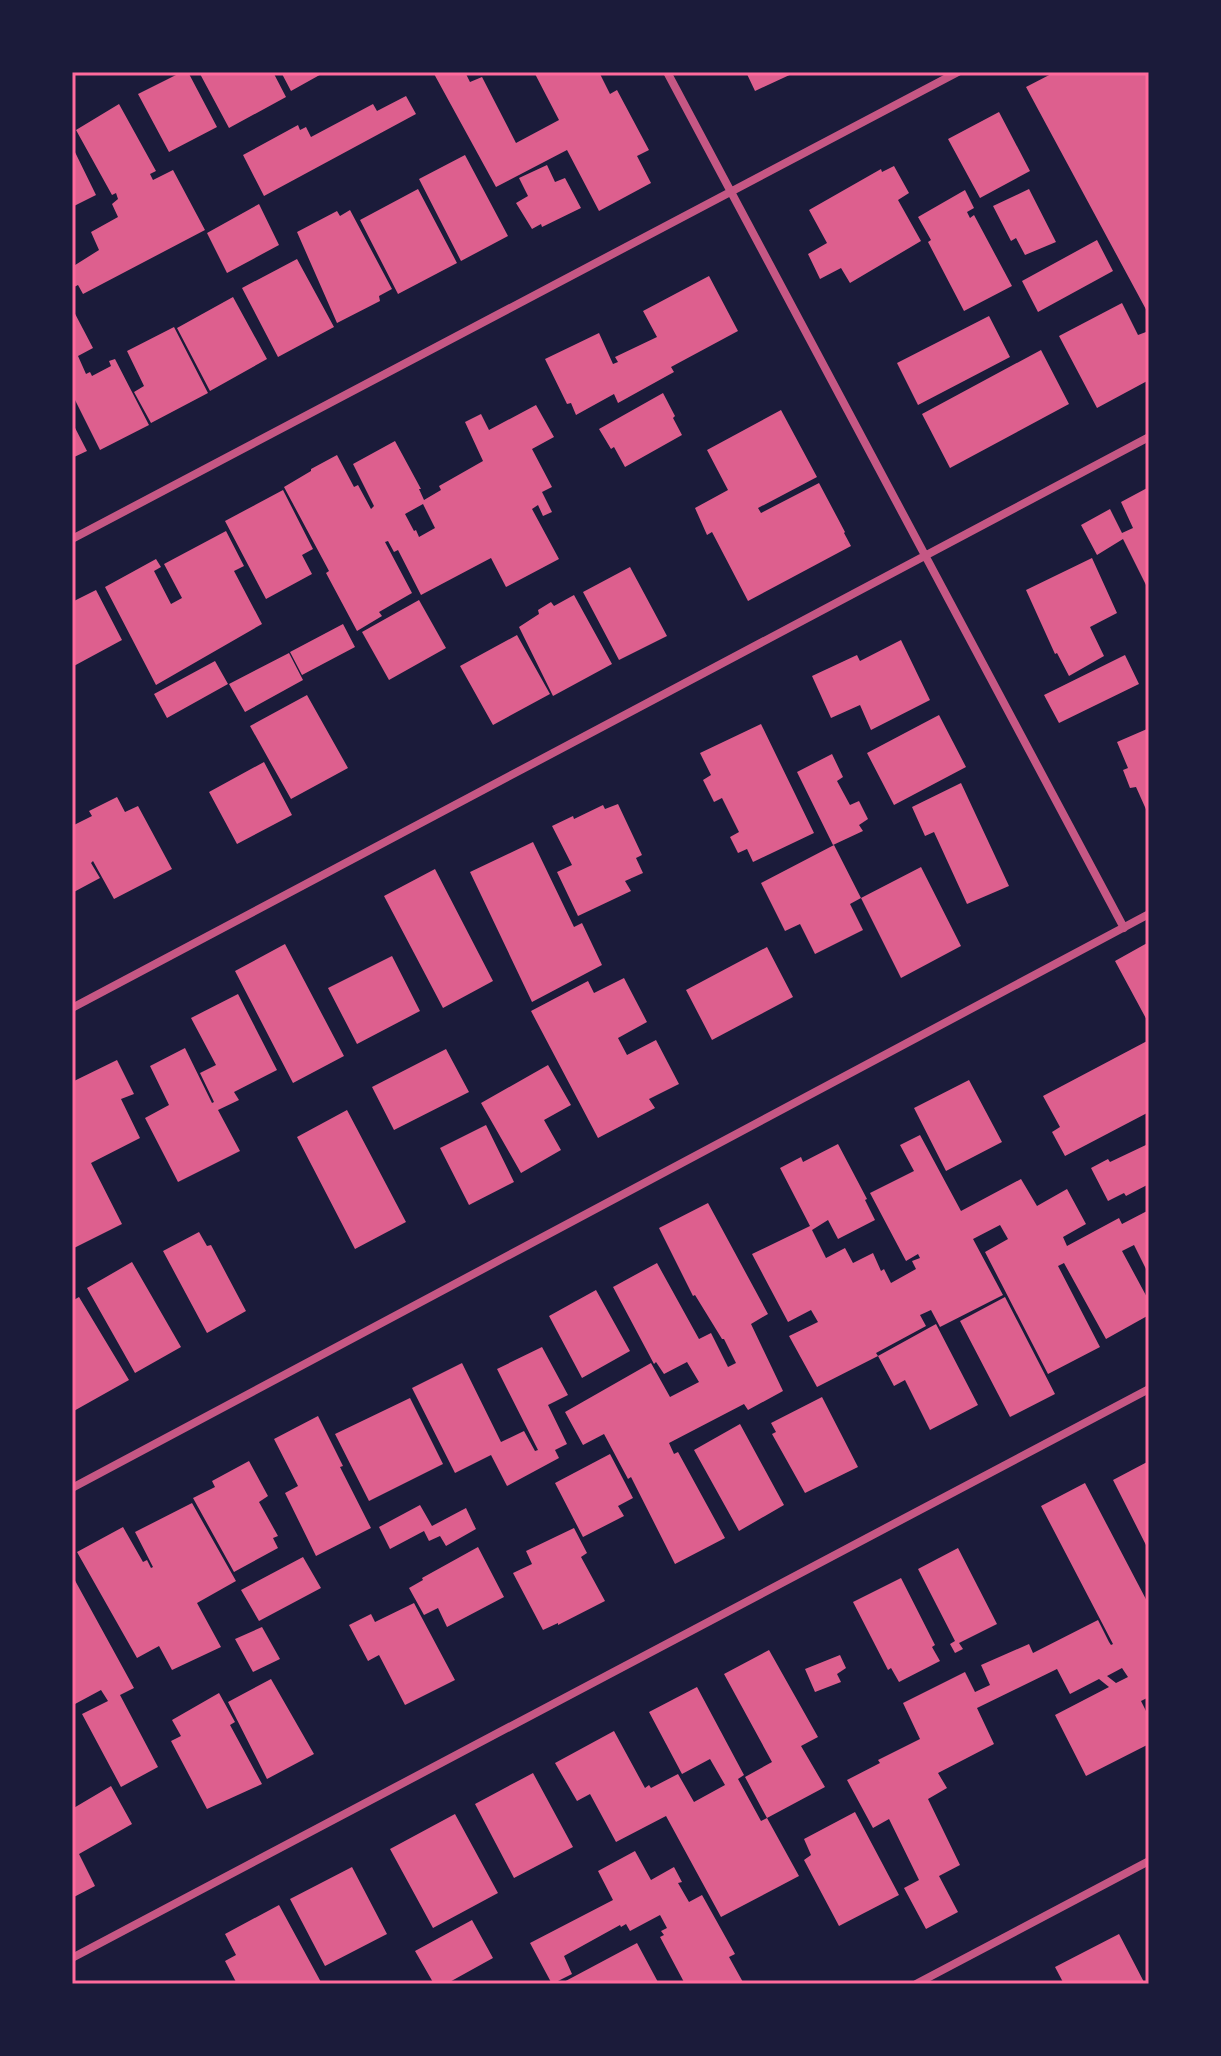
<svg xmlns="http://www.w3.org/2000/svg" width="1221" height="2056" font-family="'Playfair Display',serif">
<rect width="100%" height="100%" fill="#1b1b3a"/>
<!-- building -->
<path fill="#dd5f8e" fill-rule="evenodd" d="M182,72H188L217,127L169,152L138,94Z
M199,72H273L286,97L229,128Z
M281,72H325L291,91Z
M433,72H465L470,82L482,77L516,143L559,120L534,72H599L610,94L617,90L649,150L637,156L651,183L599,211L567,150L496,187Z
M746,72H796L755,91Z
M1055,72H1149V315L1026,87Z
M406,96L416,114L264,196L243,155L298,125L300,130L306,127L311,137L373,104L377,111Z
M119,104L156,171L150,174L153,180L173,170L205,230L83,294L78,285L72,288V267L99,250L91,232L118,217L112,204L118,199L116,193L112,195L76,130Z
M999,112L1030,171L980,198L948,139Z
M72,146L96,195L72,207Z
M465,155L508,236L461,261L419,179Z
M547,165L555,182L565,178L581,208L542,227L541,224L532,229L516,203L528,196L519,178Z
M894,166L909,193L898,200L921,241L850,283L841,268L820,279L808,254L827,243L809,210L881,169L882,172Z
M418,189L457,263L398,294L360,220Z
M1029,189L1056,242L1025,255L1016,238L1011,241L993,206Z
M965,190L974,208L967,212L970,218L974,215L1012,286L964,311L928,242L931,240L918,217Z
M259,204L279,245L227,273L207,233Z
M350,210L392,289L379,296L380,301L337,323L297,232L337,211L340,216Z
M1097,240L1113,271L1038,312L1022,281Z
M297,259L334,327L278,357L242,288Z
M709,276L738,331L671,367L674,372L618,403L614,394L576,415L571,403L567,404L545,359L599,333L613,364L618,362L615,357L657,337L643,311Z
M233,297L267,359L210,391L177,328Z
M1122,303L1138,335L1146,332L1149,337V380L1097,408L1059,336Z
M72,308L93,348L78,356L86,374L90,372L92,376L111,366L109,361L115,359L149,425L100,450L72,394Z
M989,316L1010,357L918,405L897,363Z
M174,327L208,393L151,423L134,392L144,386L127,351Z
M1041,350L1069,404L950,468L922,414Z
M663,393L675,416L673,418L682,435L625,467L614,447L611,449L599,429Z
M536,405L554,437L532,449L552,487L542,492L552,512L543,516L538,505L532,509L559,559L506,587L491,558L421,595L398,550L394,552L388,541L385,542L412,593L379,612L382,616L357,631L326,573L329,571L284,487L311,471V469L337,455L354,487L358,485L371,509L374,506L353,464L395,441L421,489H419L424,500L441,490L439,486L483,461L465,422L481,414L489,430ZM423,504L435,528L419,537L416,530L414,531L405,514Z
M781,410L817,477L758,508L761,513L819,483L845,532L844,533L851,546L748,601L712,532L707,535L695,508L728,490L707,450Z
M72,422L87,451L72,458Z
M1149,487V591L1123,539L1097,555L1081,525L1110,509L1122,533L1133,528L1121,502Z
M283,490L313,549L302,555L312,574L266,599L225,521Z
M226,531L244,566L234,571L262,624L156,685L105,587L156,559L161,567L154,571L171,604L182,598L164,564Z
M1092,558L1117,613L1090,627L1104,656L1069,676L1057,653L1055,654L1026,590Z
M630,567L667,636L619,660L583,592Z
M96,590L122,640L72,667V602Z
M574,595L612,664L553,696L519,627L539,614L538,610L551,602L554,606Z
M419,600L446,648L389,680L362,632Z
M343,624L355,647L302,675L290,652Z
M517,635L550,694L493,725L460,666Z
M901,640L930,700L871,730L860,705L831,718L812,676L857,655L860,661Z
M289,653L303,680L245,712L229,684Z
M1125,655L1139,684L1059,723L1044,695Z
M215,661L228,684L167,718L154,694Z
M307,695L348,768L291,799L250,726Z
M939,715L966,767L894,805L867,753Z
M761,724L814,833L753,862L747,849L738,853L730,837L739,832L722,798L714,802L703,780L711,775L700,753Z
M1147,729L1149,734V816L1136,787L1130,788L1123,770L1128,768L1117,742Z
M832,754L843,777L837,781L850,805L859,801L868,819L859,825L863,831L833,845L797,772Z
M264,762L292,815L237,844L209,792Z
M961,783L1009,886L967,904L934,832L925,836L912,807Z
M117,797L125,812L138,806L172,869L114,899L93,861L91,863L100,878L72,893V826L92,816L89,811Z
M618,804L642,855L636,858L643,873L625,881L631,891L578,916L557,872L572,865L552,826L573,816L574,819L603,805L605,809Z
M533,842L574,927L582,923L602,965L532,1002L470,872Z
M834,845L861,898L921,867L961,946L901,978L861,898L850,904L863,930L815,954L800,924L785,931L761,883Z
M435,869L493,981L443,1008L384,896Z
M1149,942V1024L1115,961Z
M285,944L344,1056L293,1083L235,971Z
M767,947L793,997L712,1040L686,990Z
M392,956L420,1011L357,1044L328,988Z
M624,978L647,1022L618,1038L627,1055L656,1040L679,1084L649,1099L655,1108L598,1138L531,1011L588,981L594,993Z
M238,994L277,1070L234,1092L239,1100L218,1110L240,1151L178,1182L145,1118L169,1105L150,1066L185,1048L212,1103L214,1102L200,1073L216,1065L191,1018Z
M1149,1040V1112L1065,1156L1052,1132L1060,1127L1043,1096Z
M446,1049L469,1092L394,1130L372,1087Z
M117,1060L134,1094L121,1099L140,1138L91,1163L122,1224L72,1249V1082Z
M548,1065L571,1105L544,1120L561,1150L521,1173L481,1103Z
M969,1080L1002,1142L946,1171L914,1108Z
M347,1110L406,1222L355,1249L297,1137Z
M486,1125L514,1182L469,1205L440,1148Z
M920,1135L961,1211L1021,1179L1037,1206L1067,1189L1086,1224L1063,1237L1067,1246L1119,1218L1122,1224L1149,1210V1275L1134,1245L1122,1251L1149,1301V1315L1106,1339L1064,1263L1058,1266L1100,1347L1048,1374L985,1252L1008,1239L1000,1225L973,1239L1003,1295L940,1327L931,1310L920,1315L926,1326L876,1353L878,1356L817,1387L789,1336L818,1322L811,1310L788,1322L752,1254L810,1226L780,1168L801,1157L803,1162L838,1144L867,1199L865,1200L875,1220L838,1239L828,1220L812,1230L826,1258L845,1248L853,1263L873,1253L881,1271L884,1269L891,1283L916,1269L912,1261L920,1258L918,1254L906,1261L870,1193L914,1171L900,1145Z
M1148,1144L1149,1184L1126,1196L1124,1193L1108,1201L1091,1168L1108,1159L1110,1162Z
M708,1203L768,1314L751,1324L783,1391L748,1410L744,1404L669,1443L674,1454L678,1452L725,1538L675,1564L631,1477L628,1479L604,1434L583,1445L565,1412L651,1363L670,1397L699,1382L687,1362L664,1374L656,1362L654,1364L613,1287L657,1263L699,1339L711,1333L728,1367L736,1363L724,1339H722L695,1295L693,1296L659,1228Z
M199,1232L207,1246L211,1245L246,1311L207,1333L163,1251Z
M132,1262L181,1347L135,1373L87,1288Z
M596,1290L630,1351L582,1378L549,1316Z
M79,1297L129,1380L72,1412V1301Z
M1005,1297L1055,1394L1010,1417L960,1321Z
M936,1324L978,1405L930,1430L905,1380L894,1386L878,1356Z
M542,1347L568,1395L548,1405L567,1444L555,1450L559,1458L507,1486L491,1455L455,1473L412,1388L462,1363L501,1442L524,1431L535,1451L538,1450L497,1369Z
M822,1397L858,1467L805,1493L772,1434L776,1432L771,1423Z
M410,1398L443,1464L369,1501L335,1434Z
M318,1416L343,1466L340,1467L371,1528L316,1556L285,1493L298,1486L274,1439Z
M740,1424L784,1505L739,1531L694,1450Z
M610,1454L633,1498L618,1506L624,1516L583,1537L555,1483Z
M249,1461L268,1496L259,1502L278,1536L273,1538L278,1548L234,1572L193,1498L215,1487L212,1481Z
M1149,1461V1551L1113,1480Z
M1085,1483L1149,1605V1625L1146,1626L1149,1633V1697L1141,1701L1149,1717V1744L1086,1776L1055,1715L1109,1687L1099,1679L1070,1694L1057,1669L977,1708L994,1744L938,1773L947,1788L928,1799L960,1865L939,1876L958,1912L926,1929L904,1888L919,1880L889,1819L873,1828L847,1780L880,1763L878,1760L920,1739L903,1703L965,1672L975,1692L990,1685L981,1665L1029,1644L1033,1653L1098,1620L1109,1642L1111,1645L1113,1644L1041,1506ZM1122,1668L1128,1677L1116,1683L1107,1676Z
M192,1503L236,1581L197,1603L221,1647L172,1670L159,1646L137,1658L77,1552L123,1527L143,1562L147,1560L151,1568L153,1567L135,1532Z
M420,1505L432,1526L466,1508L476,1529L446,1546L440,1536L429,1541L424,1531L390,1549L379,1527Z
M574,1528L587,1553L581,1557L605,1601L558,1625V1623L543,1630L513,1573L532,1564L526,1551Z
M478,1547L504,1597L447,1627L438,1608L424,1615L409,1588L423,1580L422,1578Z
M958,1548L997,1624L959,1643L963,1649L955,1653L950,1644L955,1641L918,1569Z
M303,1557L321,1588L259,1621L241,1590Z
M72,1575L134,1688L120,1695L158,1767L121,1787L82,1714L108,1701L101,1690L75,1704L72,1698Z
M901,1578L935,1645L932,1647L940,1661L899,1682L891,1668L888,1670L853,1602Z
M414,1603L455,1680L405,1705L379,1655L368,1661L349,1625L371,1614L375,1622Z
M262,1627L280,1659L253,1672L235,1639Z
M769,1650L818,1737L801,1746L825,1787L767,1818L745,1777L772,1762L724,1674Z
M840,1655L846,1668L837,1674L841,1682L815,1692L805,1669Z
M271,1679L314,1754L267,1779L228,1702Z
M697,1687L744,1775L738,1779L761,1821L767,1818L799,1876L721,1917L666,1816L616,1842L590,1794L577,1801L555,1763L614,1731L645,1788L649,1785L651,1788L678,1774L694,1802L725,1785L710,1759L682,1774L649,1712Z
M219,1693L235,1722L230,1725L262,1784L207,1809L171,1741L181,1736L172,1720Z
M533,1773L573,1847L514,1878L475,1804Z
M111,1786L132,1824L79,1854L95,1886L72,1898V1809Z
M855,1812L899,1895L839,1926L804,1860L811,1855L804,1839Z
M455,1814L498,1893L433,1928L390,1849Z
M635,1851L651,1880L674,1867L682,1882L678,1883L689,1902L702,1895L735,1954L729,1957L744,1984H685L660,1937L664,1935L661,1931L667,1928L660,1915L630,1931L626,1924L621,1927L620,1925L564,1956L572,1974L552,1984L530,1943L613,1900L598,1871Z
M352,1867L387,1934L325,1966L290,1899Z
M279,1905L322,1984H231L236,1982L225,1961L236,1955L225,1934Z
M472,1920L493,1958L446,1984H434L415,1951Z
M1119,1934L1145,1984H1064L1055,1967Z
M637,1943L659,1984H560Z"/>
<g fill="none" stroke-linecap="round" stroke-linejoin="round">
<!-- minor -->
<path stroke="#c65784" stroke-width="8" d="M667,72L1124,928
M72,539L958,72
M72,1008L1149,437
M72,1488L1149,914
M72,1958L1149,1389
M916,1984L1149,1861"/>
</g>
<!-- border -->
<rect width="1221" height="2056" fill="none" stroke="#1b1b3a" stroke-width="148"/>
<rect x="74" y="74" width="1073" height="1908" fill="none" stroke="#ff6b9d" stroke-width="3"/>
</svg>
